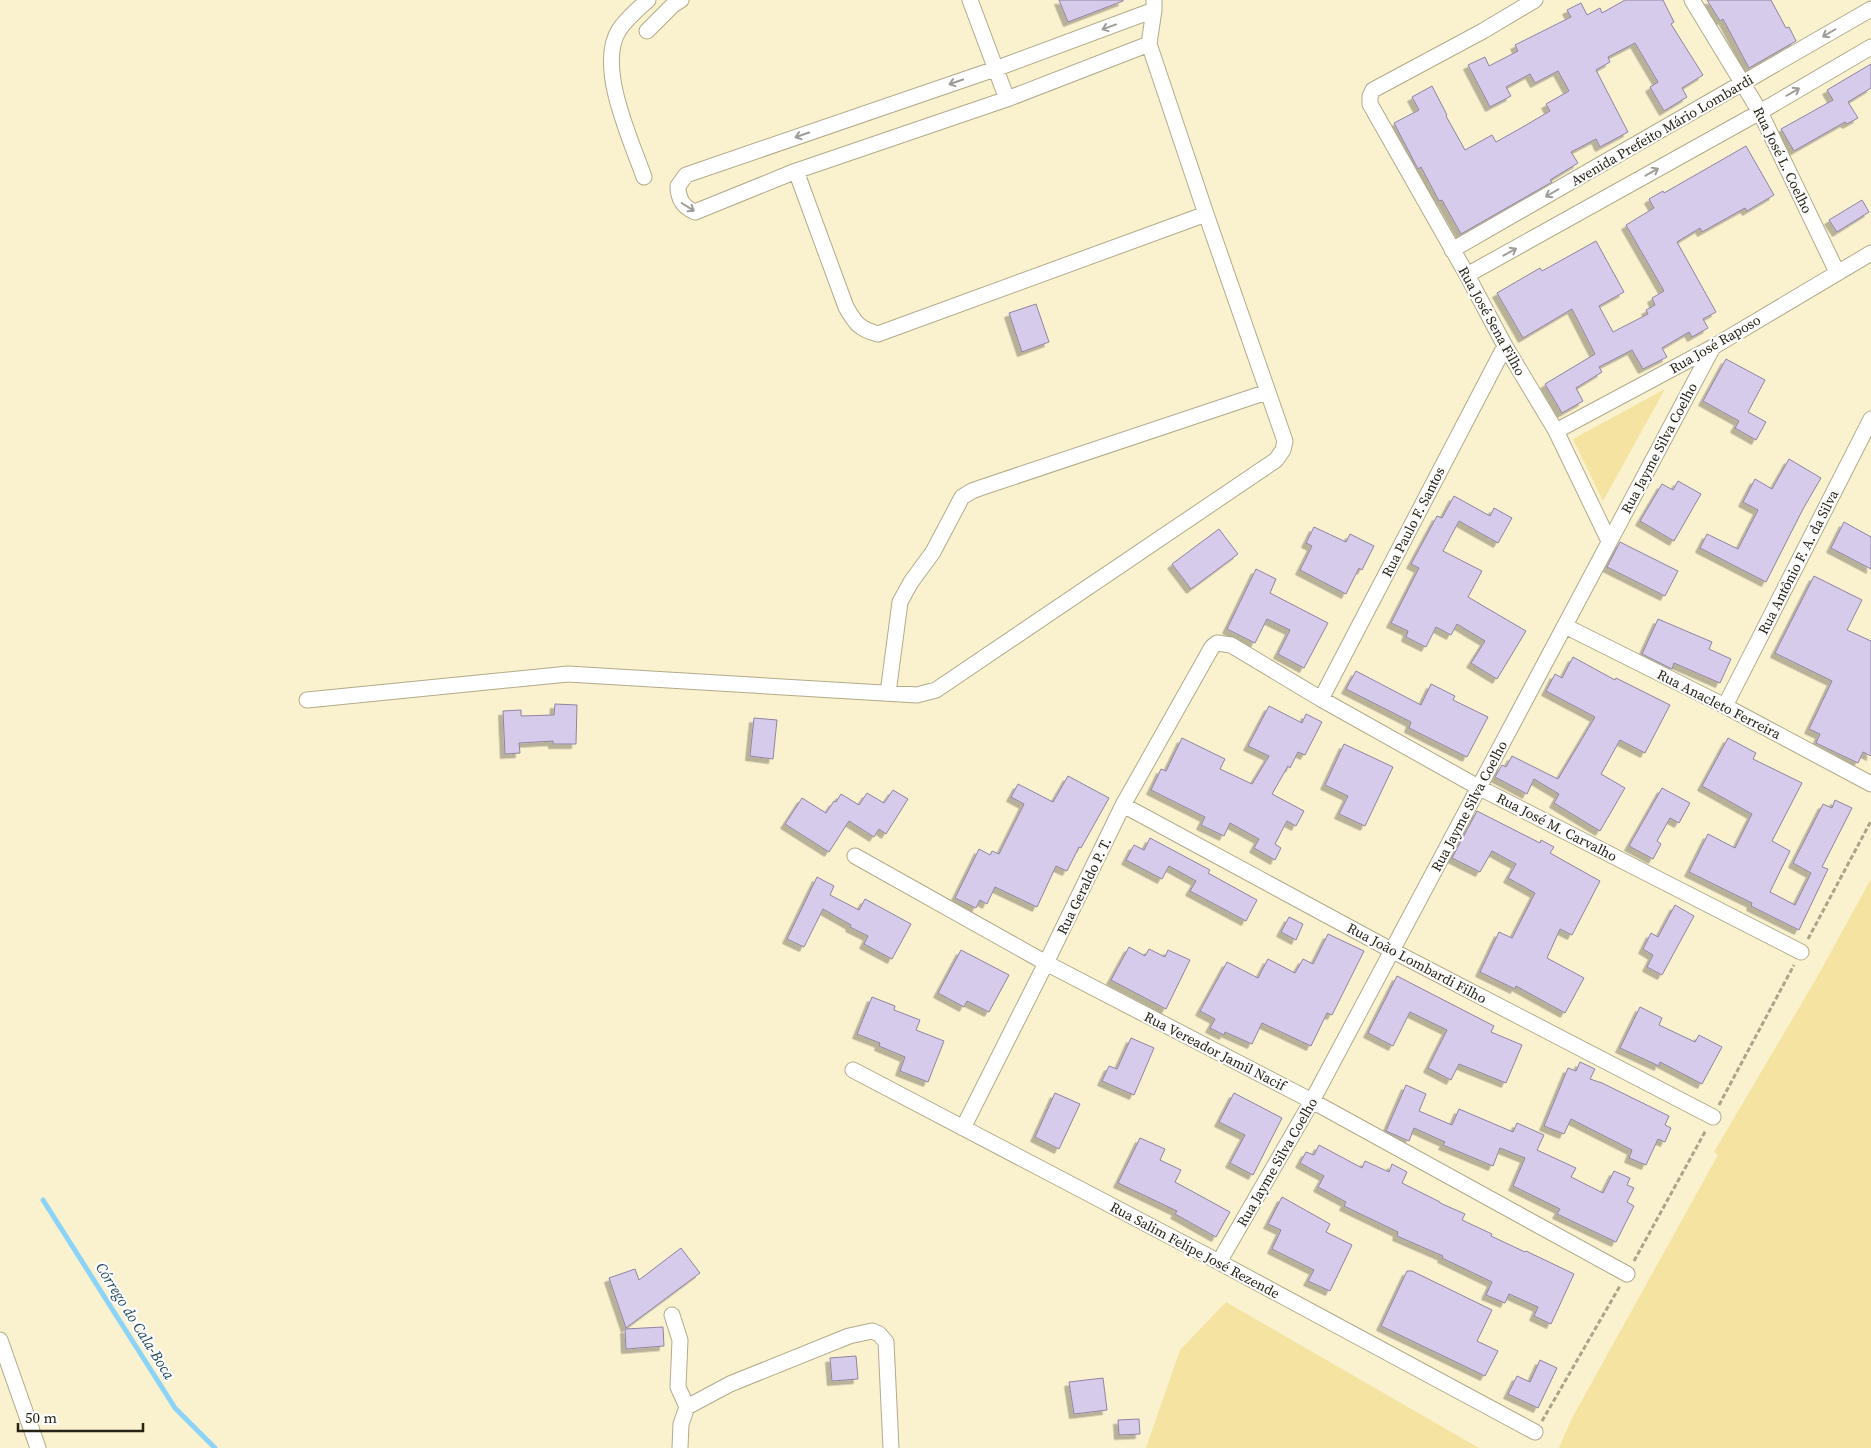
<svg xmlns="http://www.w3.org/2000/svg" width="1871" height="1448" font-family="'Source Serif 4',serif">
<defs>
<filter id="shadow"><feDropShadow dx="-4.5" dy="4.5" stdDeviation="0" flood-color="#0004"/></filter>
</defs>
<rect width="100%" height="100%" fill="#faf1cf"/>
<!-- green -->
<path fill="#f4e3a1" d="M1665,389L1603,501L1573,439Z
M1871,879V1448H1559L1571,1420L1718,1155L1714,1152L1816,979Z
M1226,1302L1479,1448H1146L1180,1350Z"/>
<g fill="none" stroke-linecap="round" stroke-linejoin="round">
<!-- stream -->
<path stroke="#8bd4f7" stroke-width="5" d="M43,1200L175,1408L215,1448"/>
</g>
<!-- building -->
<path fill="#d7cbeb" stroke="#8f84a2" filter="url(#shadow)" d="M1059,0H1123V1L1068,22Z
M1625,0H1663L1674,22L1671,24L1703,75L1682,88L1687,97L1664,111L1650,87L1658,82L1635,43L1608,57L1610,62L1596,70L1628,132L1600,147L1596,139L1571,152L1578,163L1550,180L1552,182L1461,234L1442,200L1439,201L1421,167L1418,169L1394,123L1419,110L1412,97L1432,86L1447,115L1446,116L1465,150L1492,135L1496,142L1521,128L1550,111L1546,104L1569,91L1558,71L1535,83L1530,74L1506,87L1511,96L1490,107L1468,65L1485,57L1489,66L1518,51L1515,45L1571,17L1567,10L1581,3L1587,15L1600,8L1602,13Z
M1707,0H1771L1786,28L1789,27L1796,41L1749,68L1723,19L1720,21Z
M1871,64V88L1848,102L1858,118L1847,124L1845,122L1794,151L1781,129L1833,100L1827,90Z
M1746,146L1774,195L1747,211L1745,208L1702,232L1700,228L1677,242L1716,312L1703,319L1708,328L1692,337L1689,332L1662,348L1667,357L1643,369L1632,350L1599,367L1602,372L1576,388L1583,401L1562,413L1545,384L1595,354L1572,309L1523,338L1497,293L1540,268L1542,271L1596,241L1624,292L1599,306L1613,332L1648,314L1646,310L1655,305L1652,298L1664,291L1626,225L1654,208L1649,199L1663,191L1664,193Z
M1862,200L1869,212L1837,232L1829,220Z
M1036,304L1049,342L1022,352L1009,313Z
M1726,359L1765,380L1748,412L1766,422L1756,440L1735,428L1739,421L1703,401Z
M1789,459L1821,478L1803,509L1766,582L1700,548L1707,534L1738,549L1758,510L1743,502L1755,479L1772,489Z
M1678,481L1701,494L1674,541L1640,521L1662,484L1673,490Z
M1454,496L1490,516L1494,508L1512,518L1498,543L1459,521L1443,551L1482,571L1468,597L1526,631L1497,679L1471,663L1485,641L1457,624L1451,635L1436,627L1426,647L1406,637L1408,631L1391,623L1419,568L1411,564L1437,516L1442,518Z
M1844,522L1871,537V569L1831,548Z
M1314,527L1346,542L1350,534L1374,546L1362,570L1359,568L1346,594L1300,570L1312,546L1306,543Z
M1219,529L1238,554L1191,589L1172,564Z
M1620,542L1678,571L1665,596L1607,567Z
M1256,569L1276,579L1270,593L1328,623L1304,668L1278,654L1290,630L1267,619L1255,643L1227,629Z
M1814,576L1862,600L1847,630L1871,641V756L1863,752L1858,763L1816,743L1820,734L1809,729L1832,681L1775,653Z
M1658,619L1712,642L1709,649L1731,659L1720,683L1674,663L1672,669L1642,654Z
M1573,657L1615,680L1616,678L1670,705L1645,753L1620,740L1601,774L1625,788L1600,831L1554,803L1559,794L1534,779L1527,794L1495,777L1502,765L1506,767L1512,756L1558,779L1595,717L1546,691L1555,674L1562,678Z
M1356,671L1421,705L1431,684L1455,696L1453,700L1488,717L1467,757L1409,728L1411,722L1346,689Z
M555,704L577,705L576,744H553V741L519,743L520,753L505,754L503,711L521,710V716L554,715Z
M1269,706L1302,723L1306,714L1322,722L1305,755L1298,752L1290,768L1288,766L1272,794L1304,811L1296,826L1287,821L1275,844L1281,848L1275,860L1254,848L1259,839L1230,823L1224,836L1201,825L1205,817L1151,790L1161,769L1166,771L1182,738L1225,759L1220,769L1252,784L1269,756L1248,746Z
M754,718L777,720L773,759L750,756Z
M1728,738L1756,753L1753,759L1802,783L1772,841L1790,851L1770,892L1795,905L1811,873L1793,863L1823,804L1832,808L1835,800L1852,808L1822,867L1828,869L1799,930L1751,906L1752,903L1689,872L1708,834L1735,848L1752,814L1702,786Z
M1344,744L1393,767L1365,826L1339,814L1348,796L1325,785Z
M1068,776L1109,798L1081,848L1079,847L1067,871L1056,866L1037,907L995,887L987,904L980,900L976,908L955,898L979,849L990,855L992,851L999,854L1024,804L1011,797L1018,784L1053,802Z
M1662,788L1690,803L1679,823L1670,818L1657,841L1661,844L1653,859L1629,846Z
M893,790L908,799L886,834L879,829L874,837L849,821L829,852L785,824L802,798L826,813L834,801L836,802L841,794L859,805L867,793L884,803Z
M1477,811L1540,843L1541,840L1554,847L1550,853L1600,881L1572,935L1560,929L1547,958L1584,978L1565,1013L1516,986L1515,989L1480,972L1499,932L1512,938L1535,893L1508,878L1516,864L1492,851L1480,872L1452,858Z
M1150,838L1210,870L1208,873L1257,900L1246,921L1190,891L1196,881L1169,866L1162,879L1126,860L1134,845L1144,850Z
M817,877L834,886L830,895L859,910L865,899L911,924L892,959L864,944L868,936L850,927L851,925L823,909L804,947L787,939Z
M1675,905L1694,916L1662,975L1647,967L1653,955L1643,949L1651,933L1658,937Z
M1289,917L1303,924L1296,940L1281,932Z
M1328,934L1364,951L1332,1015L1327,1013L1311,1046L1262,1023L1252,1044L1225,1032L1224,1035L1210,1028L1215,1019L1200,1011L1227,962L1258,978L1268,959L1295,973L1303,959L1313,964Z
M1129,947L1145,956L1149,949L1165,957L1168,950L1190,960L1166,1009L1111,980Z
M961,950L1009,975L989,1012L967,1001L964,1007L938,993Z
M1397,976L1494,1026L1491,1032L1522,1045L1506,1083L1459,1064L1451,1080L1428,1068L1447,1030L1410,1012L1393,1046L1368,1033Z
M872,997L895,1006L894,1010L920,1020L916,1030L944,1041L928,1082L900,1071L905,1057L879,1046L880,1043L857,1034Z
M1640,1007L1662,1018L1659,1025L1695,1042L1699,1035L1722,1047L1702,1084L1660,1062L1659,1066L1620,1048Z
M1131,1038L1154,1048L1134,1095L1102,1081L1109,1066L1117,1069Z
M1580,1062L1595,1069L1590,1079L1602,1083L1669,1116L1665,1125L1671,1128L1665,1142L1658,1139L1646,1165L1629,1158L1632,1150L1571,1119L1564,1134L1544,1126L1568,1068L1576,1071Z
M1406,1085L1426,1094L1419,1111L1452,1125L1459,1109L1513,1132L1517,1123L1544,1135L1537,1150L1576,1168L1571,1177L1603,1193L1614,1171L1630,1178L1627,1185L1634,1188L1627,1202L1634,1206L1616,1242L1557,1214L1560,1209L1513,1186L1525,1158L1500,1148L1493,1166L1443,1145L1445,1142L1414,1128L1409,1141L1386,1131Z
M1055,1093L1080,1104L1059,1149L1035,1137Z
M1234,1093L1282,1118L1253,1175L1230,1163L1245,1135L1219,1122Z
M1140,1138L1165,1149L1160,1160L1181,1170L1175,1182L1230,1212L1216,1237L1175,1214L1177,1211L1118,1183Z
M1319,1145L1362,1168L1365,1161L1389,1172L1392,1164L1407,1172L1402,1183L1440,1202V1203L1465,1214L1462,1220L1492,1234L1491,1236L1525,1252L1526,1251L1574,1274L1551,1324L1534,1316L1538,1307L1509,1294L1505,1303L1486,1295L1492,1282L1442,1258L1443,1256L1397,1236L1398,1232L1344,1206L1346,1202L1318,1187L1324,1176L1300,1163L1306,1152L1314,1155Z
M1282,1197L1330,1224L1326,1232L1352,1245L1330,1291L1308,1281L1314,1270L1272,1249L1281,1230L1268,1224Z
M681,1248L700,1273L626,1328L609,1278L635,1269L639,1280Z
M1407,1271H1412L1492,1310L1477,1341L1498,1351L1485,1376L1381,1326Z
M663,1327L664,1346L626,1349L625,1329Z
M856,1356L858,1379L832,1381L830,1358Z
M1540,1360L1557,1368L1538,1408L1508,1394L1517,1376L1530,1382Z
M1103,1378L1107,1410L1074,1414L1069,1382Z
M1139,1419L1140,1434L1119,1435L1118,1420Z"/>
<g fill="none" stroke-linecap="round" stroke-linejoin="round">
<defs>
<path id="minor" d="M970,0L1007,99
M1535,0L1483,31L1373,90L1370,96V104L1467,275L1505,346L1556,431L1609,541
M1692,0L1760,112L1837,272
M647,31L673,5L681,0
M1149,44L1007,99L796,171L695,212C683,207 678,199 678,186L686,175L995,69L1154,10
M796,171L846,307C855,323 859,329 878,334L1206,214
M644,177C631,140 596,66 619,30C626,19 638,9 648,0
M1452,250L1871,9
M1467,275L1760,112L1871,47
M1556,431L1713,347L1871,253
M1565,626L1725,706L1871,784
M888,693L900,602L911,582L933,552L962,497L972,491L983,487L1267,392
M1321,699L1505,346
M307,700L568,674L917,695L936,690L1276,460L1283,450L1285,441L1206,214L1149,44L1154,10V0
M1725,706L1871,419
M1123,805L1393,951L1713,1117
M855,856L1046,963L1312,1101L1627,1274
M853,1070L1219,1262L1535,1432
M963,1128L1046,963L1123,805L1212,647L1217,643L1231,645L1321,699L1478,787L1801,952
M1219,1262L1312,1101L1713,347
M672,1315L680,1340L678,1387L687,1407L681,1424L680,1448
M0,1340L38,1448
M687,1407L730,1384L849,1336L872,1331L879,1334L886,1342L891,1448"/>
</defs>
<!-- minor casing -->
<use href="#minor" stroke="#b2aa8a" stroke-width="17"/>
<!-- path -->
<path stroke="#aba48a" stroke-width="3" stroke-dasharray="5 2.5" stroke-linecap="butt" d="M1808,939L1871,821
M1719,1105L1794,965
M1634,1261L1706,1130
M1542,1421L1620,1286"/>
<!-- minor -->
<use href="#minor" stroke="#fff" stroke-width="15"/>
</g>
<!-- one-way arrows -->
<defs><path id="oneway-shaft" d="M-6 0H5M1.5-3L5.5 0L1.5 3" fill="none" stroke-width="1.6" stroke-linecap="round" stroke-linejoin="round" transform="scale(1.25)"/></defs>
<g stroke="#9e9c97">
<use href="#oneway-shaft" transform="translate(1109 27) rotate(160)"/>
<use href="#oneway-shaft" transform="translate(1829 33) rotate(150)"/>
<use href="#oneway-shaft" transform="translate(956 82) rotate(161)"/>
<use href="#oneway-shaft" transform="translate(1793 92) rotate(-30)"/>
<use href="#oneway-shaft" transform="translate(802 135) rotate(161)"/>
<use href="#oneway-shaft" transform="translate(1652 172) rotate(-29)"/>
<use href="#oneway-shaft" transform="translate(1552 193) rotate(150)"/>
<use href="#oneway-shaft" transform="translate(688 207) rotate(32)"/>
<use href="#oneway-shaft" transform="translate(1510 252) rotate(-29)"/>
</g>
<g text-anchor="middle" stroke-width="4.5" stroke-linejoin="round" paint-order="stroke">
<!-- street labels -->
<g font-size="14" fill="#272417" stroke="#fdfdfd">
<text transform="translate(1662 130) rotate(-30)" y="5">Avenida Prefeito Mário Lombardi</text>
<text transform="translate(1783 160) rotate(64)" y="5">Rua José L. Coelho</text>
<text transform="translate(1492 321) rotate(61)" y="5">Rua José Sena Filho</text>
<text transform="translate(1715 344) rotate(-30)" y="5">Rua José Raposo</text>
<text transform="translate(1659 448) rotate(-62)" y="5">Rua Jayme Silva Coelho</text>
<text transform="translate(1413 522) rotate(-63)" y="5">Rua Paulo F. Santos</text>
<text transform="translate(1798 562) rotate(-63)" y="5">Rua Antônio F. A. da Silva</text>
<text transform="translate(1719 704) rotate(27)" y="5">Rua Anacleto Ferreira</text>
<text transform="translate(1469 806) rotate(-62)" y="5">Rua Jayme Silva Coelho</text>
<text transform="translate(1557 827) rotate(27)" y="5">Rua José M. Carvalho</text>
<text transform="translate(1084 886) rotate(-64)" y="5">Rua Geraldo P. T.</text>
<text transform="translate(1417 963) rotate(28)" y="5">Rua João Lombardi Filho</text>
<text transform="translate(1215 1051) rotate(27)" y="5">Rua Vereador Jamil Nacif</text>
<text transform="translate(1277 1162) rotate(-60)" y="5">Rua Jayme Silva Coelho</text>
<text transform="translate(1195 1250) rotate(28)" y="5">Rua Salim Felipe José Rezende</text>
</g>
<!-- water labels -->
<g font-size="15" font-style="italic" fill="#1e485a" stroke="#fdfdfd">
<text transform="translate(135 1321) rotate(58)" y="5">Córrego do Cala-Boca</text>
</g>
</g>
<!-- scale -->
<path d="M18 1423v8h125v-8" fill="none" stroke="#272417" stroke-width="2.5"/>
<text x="25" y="1423" font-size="15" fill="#272417" stroke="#fdfdfd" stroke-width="4" paint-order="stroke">50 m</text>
</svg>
